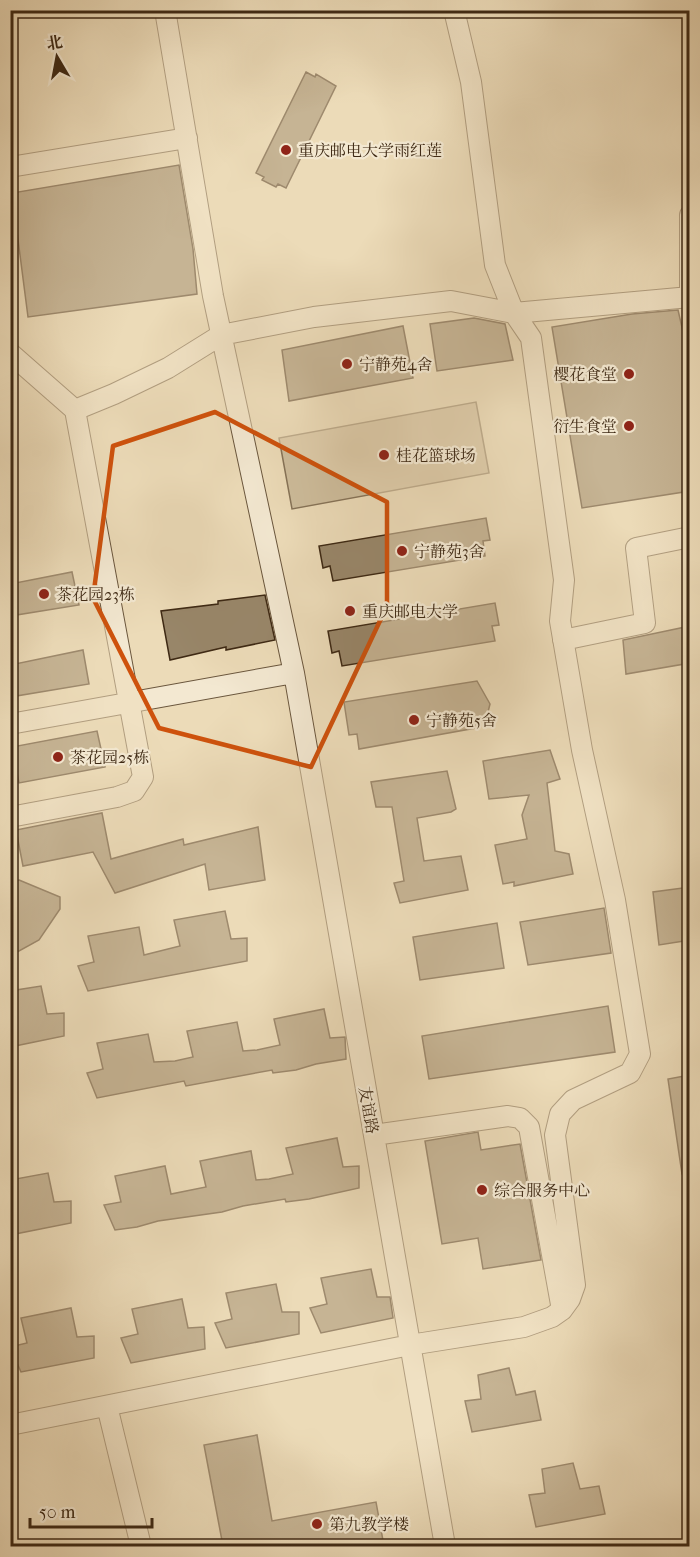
<svg xmlns="http://www.w3.org/2000/svg" width="700" height="1557" font-family="'IM FELL French Canon','Noto Serif SC',serif">
<rect width="100%" height="100%" fill="#ecdbb8"/>
<filter id="stains"><feTurbulence type="fractalNoise" baseFrequency=".00333" numOctaves="4"/><feColorMatrix values="0 0 0 0 .2 0 0 0 0 .09 0 0 0 0 .02 0 0 0 .5 -.17"/></filter>
<radialGradient id="worn" r=".72"><stop offset=".6" stop-color="#630" stop-opacity="0"/><stop offset="1" stop-color="#630" stop-opacity=".3"/></radialGradient>
<!-- green -->
<path fill="#cebd9c" stroke="#867358" stroke-width="1.5" d="M476,402L489,473L292,509L279,438Z"/>
<!-- building -->
<path fill="#988669" stroke="#3e2914" stroke-width="1.5" d="M306,72L315,77L316,74L336,86L286,188L278,184L276,187L262,180L264,177L256,173Z
M179,165L193,249L197,294L28,317L12,193Z
M678,310L690,362V491L582,508L552,327L632,314Z
M474,318L505,324L513,360L437,371L430,324Z
M403,326L413,378L289,401L282,350Z
M486,518L490,540L483,541L485,556L333,581L330,566L323,568L319,546Z
M72,572L79,605L10,616V584Z
M265,595L275,640L226,650V647L170,660L161,611L218,604V601Z
M495,603L499,625L492,626L495,641L342,666L339,651L332,653L328,631Z
M690,626V663L626,674L623,640Z
M83,650L89,684L10,697V665Z
M477,681L490,704L488,712L476,728L359,749L357,734L349,735L344,702Z
M97,731L105,767L19,783L12,747Z
M550,750L560,779L547,783L555,851L569,854L573,874L514,886V882L503,884L495,845L527,839L522,815L529,795L489,799L483,761Z
M447,771L456,809L451,812L417,818L424,861L461,856L468,890L400,903L394,883L404,881L392,807H376L371,782Z
M102,813L111,859L183,839L184,845L258,827L265,880L209,890L205,864L115,893L93,852L23,866L16,830Z
M19,880L60,897V909L39,940L10,956V882Z
M690,887V940L659,945L653,892Z
M604,908L611,953L528,965L520,922Z
M225,911L231,939L247,938V961L88,991L78,966L94,962L88,936L139,927L144,955L180,946L174,920Z
M497,923L504,968L420,980L413,937Z
M41,986L47,1014L64,1013V1036L10,1047V991Z
M608,1006L615,1052L429,1079L422,1036Z
M324,1009L330,1038L345,1037L346,1059L316,1064L296,1070L273,1073L272,1070L186,1086L184,1081L97,1098L87,1073L103,1069L97,1043L148,1034L154,1062L175,1061L193,1057L187,1031L237,1022L243,1051L257,1050L280,1045L274,1019Z
M690,1075V1173L682,1174L668,1079Z
M478,1132L481,1150L520,1144L541,1260L483,1269L478,1238L442,1244L425,1141Z
M337,1138L343,1167L359,1166V1188L309,1199L286,1202L285,1199L243,1206L222,1212L158,1221L137,1227L115,1230L104,1205L121,1202L115,1176L165,1166L171,1194L206,1187L200,1161L251,1151L256,1180L269,1179L293,1174L286,1148Z
M48,1173L54,1202L71,1201V1223L10,1235V1180Z
M371,1269L377,1297H390L393,1318L321,1333L310,1308L327,1304L321,1278Z
M276,1284L282,1312H299V1334L226,1348L215,1323L232,1319L226,1293Z
M182,1299L188,1328L204,1327L205,1349L131,1363L121,1338L138,1334L132,1309Z
M71,1308L77,1337L94,1336V1358L21,1372L10,1347L27,1343L21,1318Z
M509,1368L516,1395L535,1391L541,1420L472,1432L465,1401L481,1399L478,1375Z
M257,1435L272,1521L376,1502L384,1546H223L204,1445Z
M573,1463L580,1489L599,1486L605,1514L536,1527L529,1495L545,1493L542,1469Z"/>
<g fill="none" stroke-linecap="round" stroke-linejoin="round">
<defs>
<path id="minor" d="M454,10L471,82L495,265L514,313L690,297
M10,167L187,138
M690,215V289
M10,353L75,410
M563,640L645,623L636,548L690,537
M294,673L445,1546
M10,724L294,673L213,296L165,10
M10,817L117,797L134,791L143,777L75,410L114,394L168,368L221,335L314,317L451,301L514,313L531,338L564,580L560,621L582,750L615,900L640,1054L630,1073L573,1100L560,1114L555,1135L575,1285L570,1299L562,1310L552,1317L524,1327L410,1345L10,1425
M374,1135L508,1116L520,1118L529,1127L562,1310
M107,1406L141,1546"/>
</defs>
<!-- minor casing -->
<use href="#minor" stroke="#6a563d" stroke-width="22"/>
<!-- minor -->
<use href="#minor" stroke="#f3e8d1" stroke-width="20"/>
</g>
<!-- marked area -->
<path d="M0 0H700V1557H0ZM215,412L387,502V606L311,767L159,728L93,598L113,446Z" fill="#ecdbb8" fill-opacity=".55" fill-rule="evenodd"/>
<path fill="none" stroke="#ce520d" stroke-width="4.5" stroke-linejoin="round" d="M215,412L387,502V606L311,767L159,728L93,598L113,446Z"/>
<!-- markers -->
<g fill="#8f2418" stroke="#f3e8d1" stroke-width="2">
<circle cx="286" cy="150" r="6"/>
<circle cx="347" cy="364" r="6"/>
<circle cx="629" cy="374" r="6"/>
<circle cx="629" cy="426" r="6"/>
<circle cx="384" cy="455" r="6"/>
<circle cx="402" cy="551" r="6"/>
<circle cx="44" cy="594" r="6"/>
<circle cx="350" cy="611" r="6"/>
<circle cx="414" cy="720" r="6"/>
<circle cx="58" cy="757" r="6"/>
<circle cx="482" cy="1190" r="6"/>
<circle cx="317" cy="1524" r="6"/>
</g>
<g text-anchor="middle" stroke-width="4.5" stroke-linejoin="round" paint-order="stroke">
<!-- poi labels -->
<g font-size="16" fill="#3e2914" stroke="#f3e8d1" text-anchor="start">
<text x="298" y="156">重庆邮电大学雨红莲</text>
<text x="359" y="370">宁静苑4舍</text>
<text x="617" y="380" text-anchor="end">樱花食堂</text>
<text x="617" y="432" text-anchor="end">衍生食堂</text>
<text x="396" y="461">桂花篮球场</text>
<text x="414" y="557">宁静苑3舍</text>
<text x="56" y="600">茶花园23栋</text>
<text x="362" y="617">重庆邮电大学</text>
<text x="426" y="726">宁静苑5舍</text>
<text x="70" y="763">茶花园25栋</text>
<text x="494" y="1196">综合服务中心</text>
<text x="329" y="1530">第九教学楼</text>
</g>
<!-- street labels -->
<g font-size="16" fill="#3e2914" stroke="#f3e8d1">
<text transform="translate(369 1110) rotate(80)" y="6">友谊路</text>
</g>
</g>
<!-- margin -->
<rect width="700" height="1557" fill="none" stroke="#ecdbb8" stroke-width="36"/>
<rect x="12" y="12" width="676" height="1533" fill="none" stroke="#3e2914" stroke-width="3"/>
<rect x="18" y="18" width="664" height="1521" fill="none" stroke="#3e2914" stroke-width="1.5"/>
<!-- north arrow -->
<g transform="translate(57 57) rotate(350)" stroke="#f3e8d1" stroke-width="4.5" paint-order="stroke">
<path d="M0-4.5L10 22L0 15L-10 22Z" fill="#3e2914"/>
<text y="-9" font-size="16" font-weight="bold" text-anchor="middle" fill="#3e2914">北</text>
</g>
<!-- scale -->
<path d="M30 1518v9h122v-9" fill="none" stroke="#3e2914" stroke-width="3"/>
<text x="39" y="1518" font-size="18" fill="#3e2914" stroke="#f3e8d1" stroke-width="4.5" paint-order="stroke">50 m</text>
<rect width="100%" height="100%" filter="url(#stains)"/>
<rect width="100%" height="100%" fill="url(#worn)"/>
</svg>
